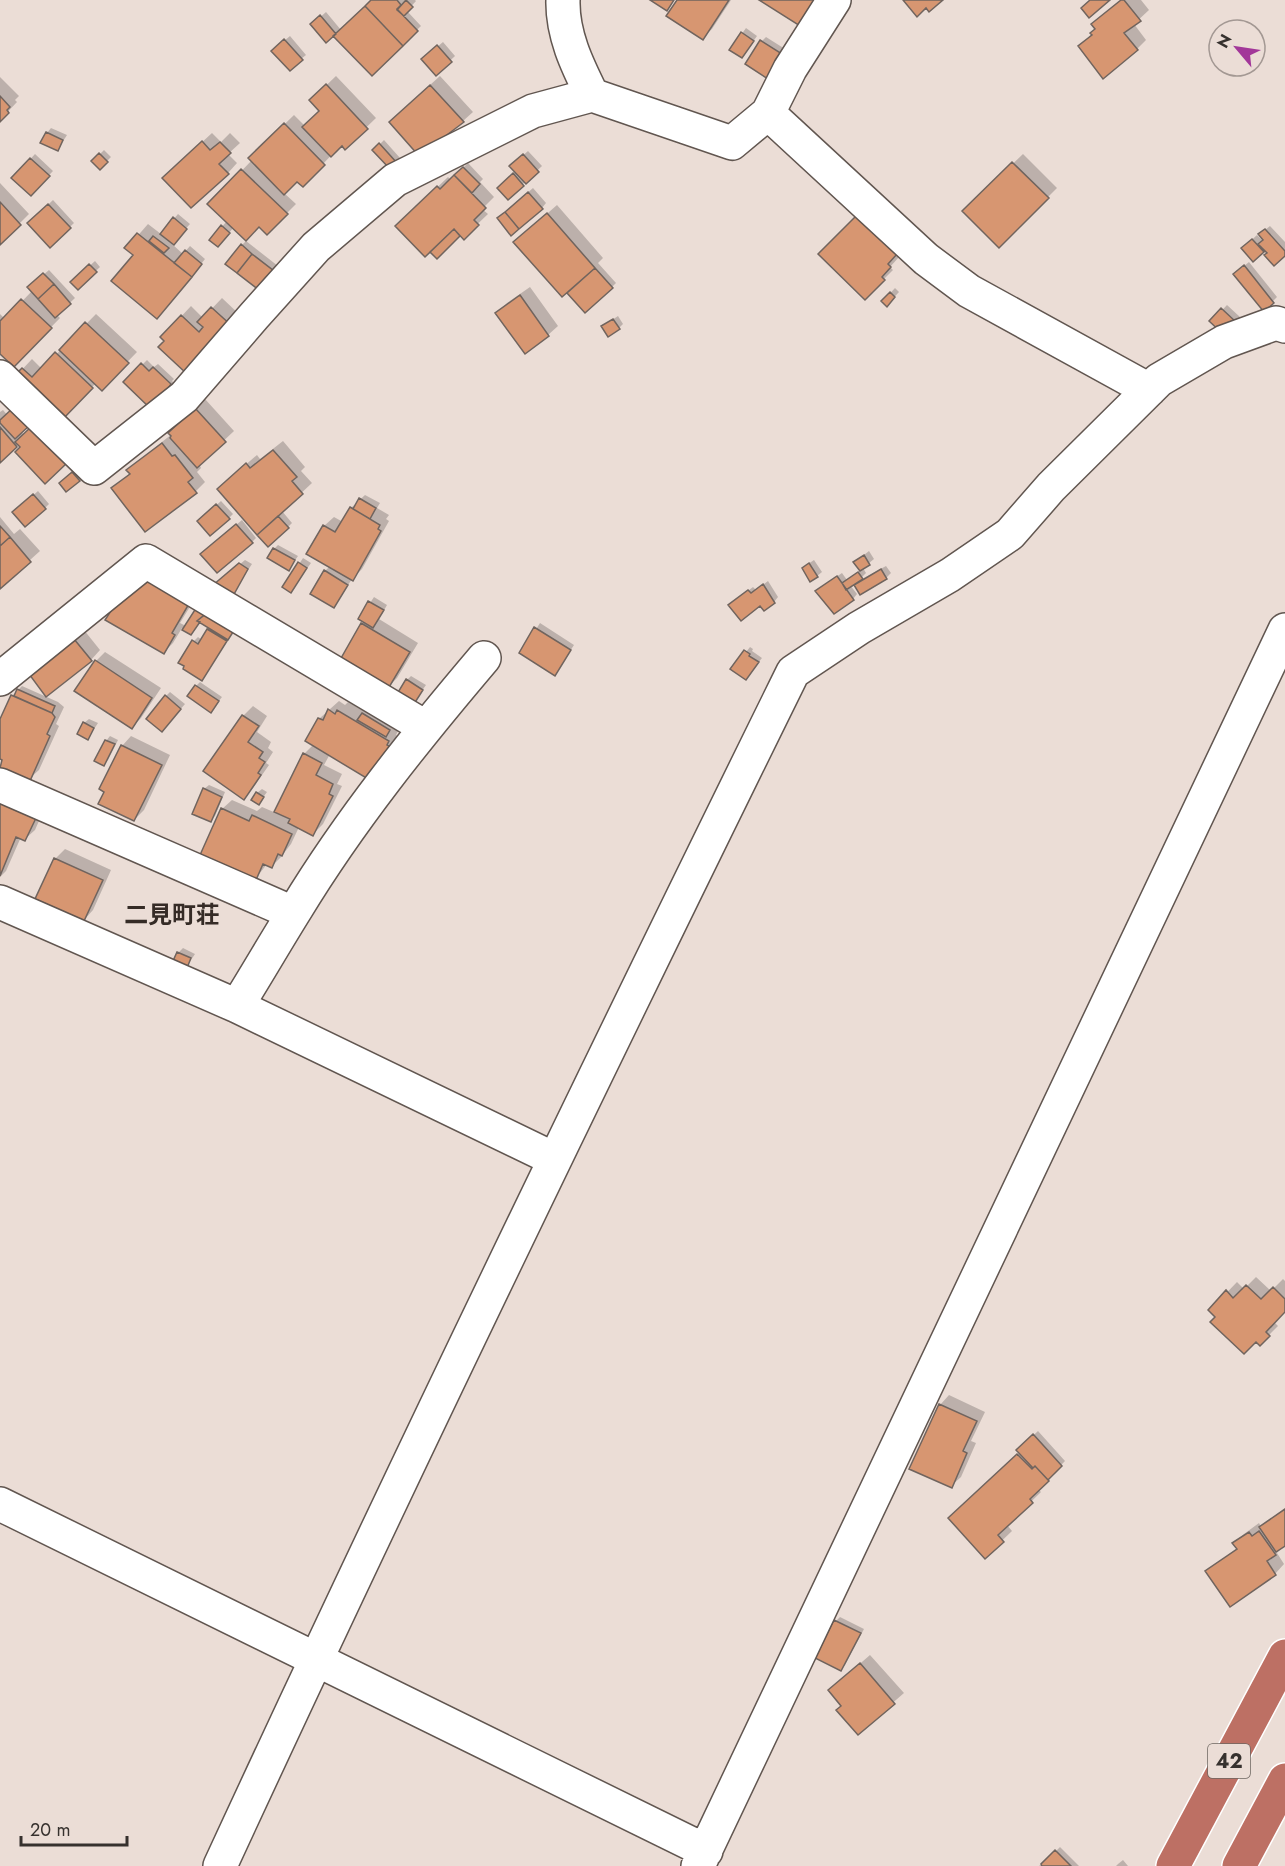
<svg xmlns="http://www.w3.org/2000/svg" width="1285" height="1866" font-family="Jost,'Noto Sans JP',sans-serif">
<rect width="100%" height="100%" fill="#ebddd6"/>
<!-- shadow -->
<path fill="#0003" d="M373,0H415L416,1L407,11L421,26L372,74L317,20L326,12L341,30Z
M679,0H731L712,29L702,38Z
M1121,0H1141L1149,10L1134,24L1146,40L1137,49L1080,46L1097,28L1093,24Z
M746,28L757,36L742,57L731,49Z
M290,36L306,55L301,59L278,46Z
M766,37L793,54L778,77L762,41Z
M443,42L455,56L436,74L423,59Z
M336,76L376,118L345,148L342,144L303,185L297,180L284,193L296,204L267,233L259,225L234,227L222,241L211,239L227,221L210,204L252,160L250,158L294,115L305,126L321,111L311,100Z
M440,76L473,112L463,121L400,112Z
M0,77L19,96L15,100L17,102L0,120Z
M51,128L67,135L58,149L47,133Z
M212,133L221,142L230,133L240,143L228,154L237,163L228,173L174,168Z
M384,140L400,158L390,167L374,150Z
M104,150L111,157L100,168L93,161Z
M528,151L542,166L508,198L499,188L516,171L511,166Z
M35,154L53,171L31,194L13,178Z
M1023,154L1057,188L999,246L964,211Z
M468,163L483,179L480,182L494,197L482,209L488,214L464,237L460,234L437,257L397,226L448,177L451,180Z
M0,183L29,214L0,243Z
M533,188L546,203L542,208L503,214Z
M53,200L74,223L50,246L29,223Z
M557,205L603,258L598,263L616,283L612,287L575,288L525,233Z
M178,214L190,224L172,244L183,254L190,246L205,259L166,308L135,255L127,248L148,224L161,234Z
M1270,226L1285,242V254L1269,253L1265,249L1253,259L1243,248L1257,235L1264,242L1266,240L1260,234Z
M246,241L278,266L263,284L242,245Z
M820,254H896L899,257L890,267L893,270L865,298Z
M95,261L100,267L78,288L72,282Z
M1249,262L1277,297L1264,310L1239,270Z
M49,270L75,298L57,315L60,318L14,365L0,352V314L5,319L32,291L29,287Z
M530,287L558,326L548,335L497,313L507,303Z
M895,288L899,292L887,305L883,301Z
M222,298L240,315L196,363L162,337L191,306L203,318Z
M1227,305L1240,317L1224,333L1212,321Z
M96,314L137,352L102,388L96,383L72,408L17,375L32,359L42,369Z
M618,316L623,324L619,328L603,326Z
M147,360L154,367L158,364L174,379L172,381L178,387L151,407L125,382Z
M205,399L234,431L199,464L201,468L197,472L205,482L196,491L113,488L130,473L128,470L138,461L172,434L179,423Z
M3,410L24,435L19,444L0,461V412Z
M283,441L305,467L301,471L312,483L282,511L292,523L288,527L228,480L257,455L260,459Z
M77,469L83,475L78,479H66Z
M38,491L49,504L45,508H19Z
M365,495L380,503L377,508L389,515L386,519L389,521L362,569L352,579L334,606L325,571L330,566L324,526L334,517L343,522L351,508Z
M221,501L233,514L229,518L203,517Z
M0,517L14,534L20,529L40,551L0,587Z
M242,520L256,538L252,542L207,549Z
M278,545L298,556L289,569L274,549Z
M869,551L874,559L863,568L866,573L858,581L886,566L891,573L886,578L861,593L854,582L850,585L857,594L853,599L821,587L842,573L847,580L861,570L855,562Z
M303,558L311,563L291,591L284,587Z
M245,560L252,564L232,594L220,581Z
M814,560L822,572L817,576L808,564Z
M768,581L778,597L774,602L761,604L735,601L753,587L756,590Z
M199,592L180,623L186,626L199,606L230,636L202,679L194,641L198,637L202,640L211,627L201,621L191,633L182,628L173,643L164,652L119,601Z
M374,597L387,605L379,619L418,643L397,678L388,687L362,624L365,621L360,618Z
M540,623L574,645L555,674L521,653Z
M84,630L100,650L91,660L31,674Z
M750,647L753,649L752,651L762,658L746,678L733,669Z
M105,652L161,688L141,718L132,727L96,661Z
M411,676L426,685L414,702L407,680Z
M200,682L222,697L211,711L196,686Z
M22,686L58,702L64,707L56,724L59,726L39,770L29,779L0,758V723L12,696Z
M170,692L185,704L166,726V696Z
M339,701L345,705L348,702L365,712L367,709L394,725L392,728L398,731L396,735L404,740L382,770L330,754L324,765L342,774L337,784L342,786L323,824L313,834L299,827L291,844L281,857L272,866L267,864L256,878L222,809L232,800L257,811L262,807L276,813L304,754L313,745L307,741L320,718Z
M253,706L267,716L257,732L271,742L268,748L273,752L266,763L269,765L253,788L244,798L205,771L243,716Z
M89,719L98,723L88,738L84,723Z
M110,736L118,740L108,760L104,764L106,741Z
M131,736L170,755L144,810L134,820L122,746Z
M209,785L225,792L215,816L210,821L204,789Z
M0,787L45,807L35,830L25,839L21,837L6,871L0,877Z
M262,789L267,792L259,803L257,793Z
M65,849L111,870L93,910L84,920L55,859Z
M183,948L195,954L187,966L178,953Z
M1256,1277L1271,1291L1283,1279L1285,1281V1311L1274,1322L1278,1326L1260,1344L1217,1317L1210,1310L1237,1282L1244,1289Z
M949,1395L985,1412L971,1441L976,1443L961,1477L951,1486L940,1405Z
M1038,1431L1065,1461L1038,1489L1041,1492L1007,1525L1012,1531L985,1557L959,1509L1020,1452L1018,1450Z
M1285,1509V1544L1277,1553L1284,1564L1275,1574L1207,1572L1237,1548L1234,1543L1244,1534L1259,1523L1261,1527Z
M840,1617L864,1629L845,1665L840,1670L836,1621Z
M870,1655L904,1693L858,1733L843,1705L840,1681Z
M1060,1847L1079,1866H1039L1051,1856Z
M1123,1860L1128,1866H1116L1118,1864Z"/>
<!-- building -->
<path fill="#d79671" stroke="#70645e" stroke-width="1.5" d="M371,0H397L401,5L397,9L418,31L403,46L365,6Z
M406,0L413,7L404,16L397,10Z
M650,0H674L667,11Z
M677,0H729L703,40L666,16Z
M759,0H827L808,31Z
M903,0H943L929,12L926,8L917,17Z
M1090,0H1110L1089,18L1081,8Z
M1121,0H1124L1141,21L1124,33L1138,50L1103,79L1078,46L1092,35L1090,33L1095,29L1091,24Z
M365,6L403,46L372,76L333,36Z
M320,15L336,34L326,43L310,24Z
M741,32L754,41L742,58L729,50Z
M284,39L303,60L290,71L271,51Z
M760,40L790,59L774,83L745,64Z
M437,45L452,62L436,76L421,59Z
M326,84L368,129L345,150L342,146L331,157L302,127L319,111L309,100Z
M430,85L464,122L419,156L389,122Z
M0,96L10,107L7,110L9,113L0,122Z
M284,123L325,165L303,187L297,182L284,195L248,158Z
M46,132L63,140L58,151L40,143Z
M202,141L210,150L220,142L231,153L219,164L229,174L191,208L162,178Z
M379,143L397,163L390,169L372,150Z
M99,153L108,162L100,170L91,161Z
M523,154L539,172L526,184L509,166Z
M30,158L50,176L31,196L11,178Z
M1012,162L1049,198L999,248L962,211Z
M463,167L480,184L472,193L454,175Z
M241,169L288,214L267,235L259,227L246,241L207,204Z
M513,173L524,186L508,200L497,188Z
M454,175L486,208L474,220L479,225L464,240L454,229L425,257L395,226L437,186L440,189Z
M528,192L543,209L519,229L505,212Z
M0,202L21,225L0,245Z
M48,204L71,228L50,248L27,223Z
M505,212L519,229L511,236L497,218Z
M547,213L595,268L562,297L513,242Z
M858,214L898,253L888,264L891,267L882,277L885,280L865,300L818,254Z
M173,217L187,229L174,245L160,234Z
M221,225L230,233L218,247L209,240Z
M454,229L460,236L437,259L430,252Z
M1265,229L1285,251V256L1274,266L1264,255L1267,253L1258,244L1263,240L1258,234Z
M137,233L192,277L157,319L111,281L133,255L124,248Z
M153,236L169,248L164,253L149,241Z
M1252,239L1264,252L1253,262L1241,248Z
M241,244L252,254L237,273L225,264Z
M185,250L202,264L192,277L174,263Z
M252,254L274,271L259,290L237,273Z
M89,264L97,272L78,290L70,282Z
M1244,265L1274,303L1264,312L1233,274Z
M595,268L613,288L585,313L567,293Z
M43,273L54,284L38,299L27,287Z
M54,284L71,304L55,318L38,299Z
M890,292L895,297L887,307L881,301Z
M520,295L549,336L525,354L495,313Z
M21,299L52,328L14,367L0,354V321Z
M211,307L232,326L187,374L158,347L164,341L160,337L181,315L199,332L203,327L197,322Z
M1221,308L1236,322L1224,335L1209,321Z
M613,319L620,329L608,337L601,326Z
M85,322L129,363L102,391L59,350Z
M55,352L93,388L63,419L15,375L22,368L32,377Z
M141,363L149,371L153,367L171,384L169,387L175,392L151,409L123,382Z
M14,407L30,425L15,439L0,423V420Z
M195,408L226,442L197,468L170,438L171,436L168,433Z
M32,426L67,463L45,484L15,452L20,447L15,442Z
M0,427L17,447L0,463Z
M162,443L172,456L175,455L193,478L188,482L197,493L145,532L111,488L130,474L126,470Z
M273,450L297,477L292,481L303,494L257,535L217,489L246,463L250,468Z
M72,472L80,481L66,492L59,483Z
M33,494L46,509L25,527L12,512Z
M359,498L376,508L370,519L353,509Z
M216,504L230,519L210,536L197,521Z
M350,507L380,525L378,529L381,531L353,581L306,554L323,525L335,532Z
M278,516L289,528L268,547L257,535Z
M236,524L253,543L217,573L200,554Z
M0,526L10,537L0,546Z
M10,537L31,562L0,589V546Z
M273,548L295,560L289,571L267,558Z
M864,555L870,565L860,571L853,562Z
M298,562L307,568L291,593L282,587Z
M239,563L248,569L233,596L213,585Z
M809,563L818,577L810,582L802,568Z
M881,569L887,579L860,595L854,585Z
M324,570L348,585L334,608L310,594Z
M858,572L863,579L846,590L842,583Z
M837,576L854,600L834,614L815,591Z
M150,577L190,602L172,633L175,635L164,654L105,620L118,600L122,602L129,590Z
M763,584L775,603L764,611L760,606L741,621L728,605L748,590L751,593Z
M368,601L384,610L373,628L358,619Z
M198,605L208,612L197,621L200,622L191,635L182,630Z
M208,612L235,629L228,640L197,621Z
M361,623L410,652L388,689L340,660Z
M534,627L571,650L555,676L519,653Z
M207,629L227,641L202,681L183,669L184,666L178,663L192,640L198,644Z
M74,639L92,661L46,697L29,674Z
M744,650L750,654L749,656L759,662L746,680L730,669Z
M95,660L152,698L132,729L74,691Z
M406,679L423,690L414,704L397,694Z
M195,685L219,701L211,713L187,696Z
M17,689L55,706L52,713L14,696Z
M11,695L52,713L55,717L47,734L50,736L30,781L0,768L2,760L0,759V719Z
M165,695L181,709L162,732L146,719Z
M328,709L335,714L337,710L389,741L387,745L396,750L373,782L305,741L318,718L323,720Z
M362,713L390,730L386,737L357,720Z
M242,715L259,726L248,742L263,752L259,758L265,762L258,773L261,775L244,800L203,771Z
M83,722L94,728L88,740L77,734Z
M105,740L115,744L104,766L94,761Z
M121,745L162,765L134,821L98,804L104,792L99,789Z
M303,753L322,763L316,775L333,784L329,794L333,796L313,836L288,823L290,819L274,812Z
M203,788L222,797L211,822L192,814Z
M256,792L264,797L259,805L251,800Z
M0,800L37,816L25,841L16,837L0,876Z
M221,808L249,821L252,815L292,834L282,856L278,854L272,868L263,864L256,880L200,855Z
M54,858L103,880L84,921L35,899Z
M177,952L191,958L187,968L173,961Z
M1246,1285L1261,1299L1273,1287L1285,1299V1312L1266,1332L1270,1336L1260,1346L1256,1342L1244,1354L1210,1322L1215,1317L1208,1310L1226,1290L1233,1298Z
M939,1404L977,1421L963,1451L967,1453L952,1488L909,1469Z
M1033,1434L1062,1466L1048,1480L1035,1466L1033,1468L1016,1450Z
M1017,1454L1032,1469L1035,1466L1049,1481L1030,1499L1033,1503L998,1535L1004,1542L985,1559L948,1518Z
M1285,1509V1546L1276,1552L1259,1527Z
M1259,1531L1276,1555L1267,1561L1276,1575L1230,1607L1205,1571L1237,1549L1232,1543L1249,1532L1252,1536Z
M834,1620L861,1633L841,1671L815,1658Z
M860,1663L895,1704L858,1735L836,1710L841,1706L828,1690Z
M1055,1850L1071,1866H1042L1041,1864Z"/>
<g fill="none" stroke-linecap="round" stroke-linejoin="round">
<defs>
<path id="minor" d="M563,0C562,34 577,65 592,95
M768,113L926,259L969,291L1149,390
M0,377L94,468L184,397L254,316L316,247L395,180L533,111L592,95L732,143L768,113L790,69L834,0
M0,679L146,561L425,727
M0,785L293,913
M0,902L237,1006L554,1159
M237,1006C257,974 276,941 296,909C350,820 417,737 484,658
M0,1504L706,1851
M220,1866C405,1465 598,1068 793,672L859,628L950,575L1010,534L1051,487L1159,380L1224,342L1276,323L1285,326
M698,1866L1285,630"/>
<path id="highway" d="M1173,1866L1285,1656
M1239,1866L1285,1780"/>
</defs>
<!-- minor casing -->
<use href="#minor" stroke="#615650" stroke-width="36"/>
<!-- highway casing -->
<use href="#highway" stroke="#fff" stroke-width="36"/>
<!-- minor -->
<use href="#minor" stroke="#fff" stroke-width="33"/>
<!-- highway -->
<use href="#highway" stroke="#bd7064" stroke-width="33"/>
</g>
<g text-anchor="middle" stroke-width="4.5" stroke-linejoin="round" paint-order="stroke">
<!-- shield labels -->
<rect fill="#ebddd6" stroke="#6c6560" stroke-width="1.5" x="1208" y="1744" width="42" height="34" rx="4.5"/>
<g font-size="20" font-weight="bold" fill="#36312e">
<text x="1229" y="1768">42</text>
</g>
<!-- quarter labels -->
<g font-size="24" font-weight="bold" fill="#352b26" stroke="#ebddd6">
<text x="172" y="923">二見町荘</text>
</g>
</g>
<!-- north arrow -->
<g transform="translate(1237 48) rotate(299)"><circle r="28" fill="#ebddd6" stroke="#a39893" stroke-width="1.5"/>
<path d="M0-4.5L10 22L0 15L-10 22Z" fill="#a23799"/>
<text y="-9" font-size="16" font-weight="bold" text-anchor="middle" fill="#36312e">N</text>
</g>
<!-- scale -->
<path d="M21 1836v9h106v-9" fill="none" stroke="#36312e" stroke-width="3"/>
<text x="30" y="1836" font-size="18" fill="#36312e" stroke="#ebddd6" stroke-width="4.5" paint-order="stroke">20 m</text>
</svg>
